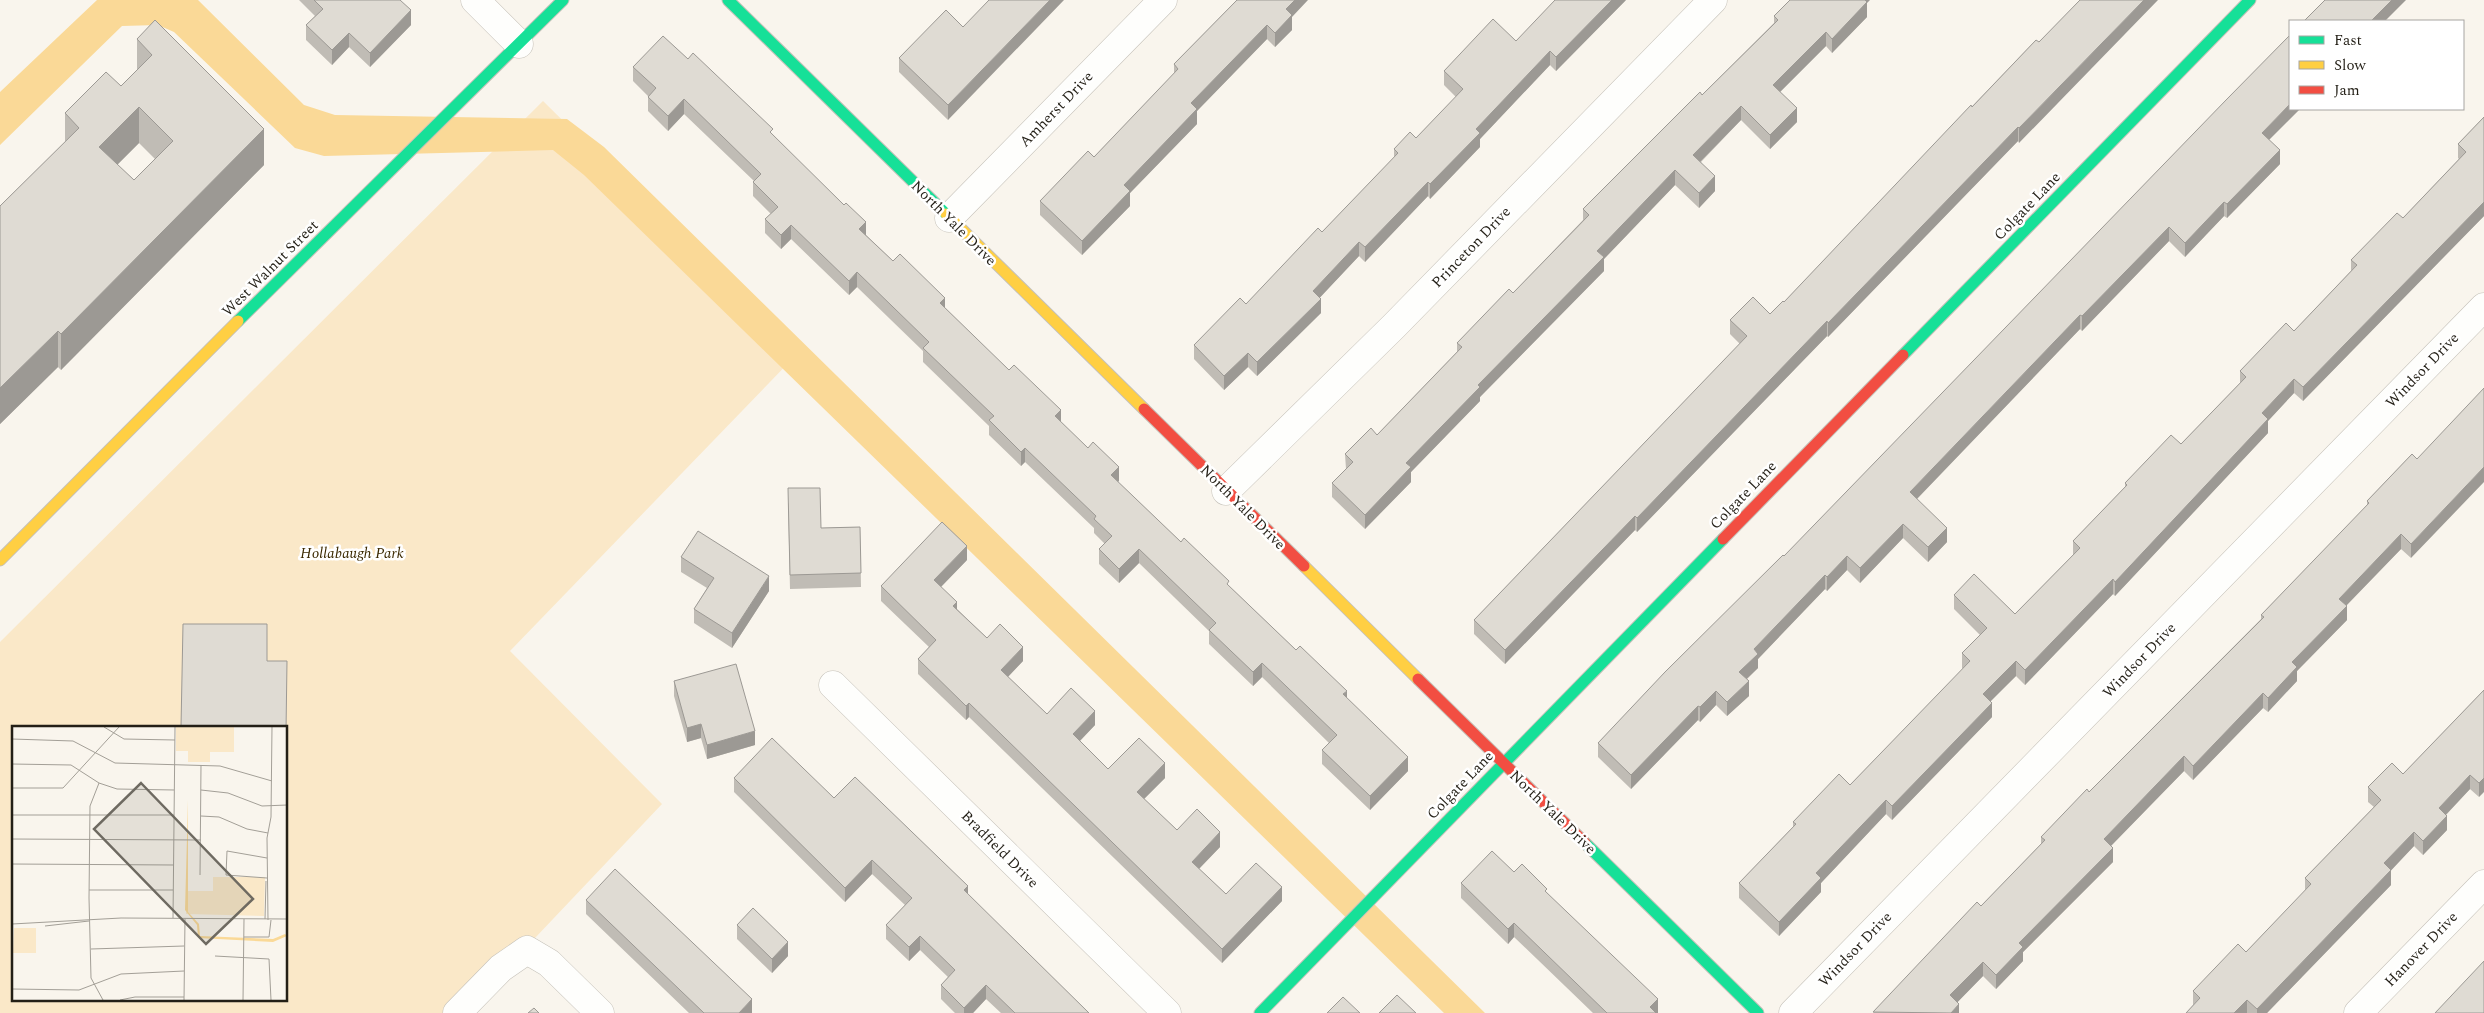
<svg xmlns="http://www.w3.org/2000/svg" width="2484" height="1013" font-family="Spectral,serif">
<rect width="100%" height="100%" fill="#f9f5ed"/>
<!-- green -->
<path fill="#fae8c8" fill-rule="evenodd" d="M543,101L798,353L510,651L662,804L464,1013H0V642ZM14,727H286V999H14Z"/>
<!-- water -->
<path fill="#fad997" d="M97,0H198L304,105L335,115L567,119L604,147L1485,1013H1444L584,175L553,150L324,156L295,148L174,32L158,25L122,26L0,145V92Z"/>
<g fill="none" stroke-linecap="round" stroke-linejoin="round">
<defs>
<path id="street" d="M475,0L519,44
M949,218L1163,0
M1226,491L1394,326L1713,0
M833,685L1167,1013
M457,1013L501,968L527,950L549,963L600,1013
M1793,1013L2484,307
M2358,1013L2484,884"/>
<path id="fast" d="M728,0L946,214
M238,321L563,0
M1903,355L2250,0
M1585,843L1758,1013
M1260,1013L1723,539"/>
<path id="slow" d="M946,214L1144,409
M0,560L238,321
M1304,566L1418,679"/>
<path id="jam" d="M1144,409L1304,566
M1723,539L1903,355
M1418,679L1585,843"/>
</defs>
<!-- street casing -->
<use href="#street" stroke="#c5c1b9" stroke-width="29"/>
<!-- fast casing -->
<use href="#fast" stroke="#c5c1b9" stroke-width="13"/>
<!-- slow casing -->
<use href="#slow" stroke="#c5c1b9" stroke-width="13"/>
<!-- jam casing -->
<use href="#jam" stroke="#c5c1b9" stroke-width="13"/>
<!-- street -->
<use href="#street" stroke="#fefefc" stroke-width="28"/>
<!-- fast -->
<use href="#fast" stroke="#16e098" stroke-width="11"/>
<!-- slow -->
<use href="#slow" stroke="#ffcf43" stroke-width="11"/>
<!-- jam -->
<use href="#jam" stroke="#f24e42" stroke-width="11"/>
</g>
<!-- wall -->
<path fill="#c0bcb5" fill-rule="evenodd" d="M299,0H400L411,25L370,67L349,47L332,65L306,40V25L315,16Z
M1237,0L1292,17V30L1275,47L1267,39L1197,111V124L1130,193V206L1082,255L1040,215V201L1094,157L1174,74V64Z
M1626,0L1556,71L1550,65L1480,139V147L1430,199L1428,196L1365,262L1359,256L1320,297L1321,313L1257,376L1248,367L1224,390L1194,359V345L1246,304L1322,232L1394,158V149L1416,138L1456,97L1444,85V71L1516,41Z
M1867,3V17L1832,53L1826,46L1780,92L1797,122L1770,149L1741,120L1701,162L1715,191L1699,208L1675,185L1604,259V271L1480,397V401L1411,472V482L1365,529L1332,497V483L1346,469L1345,454L1377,435L1457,352V343L1513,293L1583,220V209L1702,95L1774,23V16Z
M963,27L948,120L899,72V58Z
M137,39L264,165L61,370L58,367L0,424V206L65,142V113L121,86L137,70ZM139,143L155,159L134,180L117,165Z
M2036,40L2019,143L2018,141L1828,337L1827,336L1637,532L1635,530L1505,664L1474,634V620L1740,344L1730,334V320L1770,314L1784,302Z
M688,59L773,135L866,235L893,261L945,308L1061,422L1118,482L1181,542L1229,586L1296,650L1347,698L1408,771L1370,810L1322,764V750L1329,743L1262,677L1253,686L1209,644V631L1139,563L1119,583L1099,564V549L1105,544L1094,533V528L1025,462L1021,466L989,435V426L923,362V351L857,287L849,295L791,239L781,249L765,233V219L771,214L753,196V182L754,181L684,114L668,131L648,111V96L633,81V67Z
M2484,117V216L2303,401L2294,393L2268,421V433L2115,596L2113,594L2025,685L2016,676L1990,701L1992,717L1892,820L1886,814L1821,883V892L1779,936L1739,898V883L1793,827V822L1850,785L1963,669L1962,668V653L1980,635L1954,609V595L2015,614L2073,555V541L2125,487V483L2181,444L2240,383V371L2294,331L2351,271V260L2403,218L2459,159L2458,158V144Z
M2269,140L2280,164L2227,218L2224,216L2185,257L2169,241L2082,331L2080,329L1917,499L1947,542L1928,562L1903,538L1860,583L1847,570L1827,591L1825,589L1758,659V668L1747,679L1749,696L1727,716L1716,705L1700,722L1698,720L1631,789L1598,757V743L1784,556Z
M2412,454L2411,558L2401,549L2346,606L2347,620L2297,671V681L2268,712L2263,708L2193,780L2184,771L2111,846L2113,862L2023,952V961L1996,989L1983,976L1957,1002L1959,1013H1873L1981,906L2041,844V837L2089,792L2261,619V615L2367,506V501Z
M788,503L821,528L860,527L861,587L790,589Z
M681,557L769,591L732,648L694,623V609L707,588L681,572Z
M967,560L941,587L957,609L987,638L1023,661L1008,677L1047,714L1095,725L1080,741L1108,769L1165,778L1144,799L1177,830L1220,847L1199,869L1226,894L1282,901L1222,963L969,717L966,720L918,674V659L929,647L881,601V586Z
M674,681L755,745L707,759L701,738L687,742L674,696Z
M2484,690L2479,797L2470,789L2446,815L2447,830L2423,855L2414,846L2391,870V885L2267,1013H2186L2193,1005V991L2246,952L2305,891V878L2374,807L2368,802V787L2403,774Z
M734,778L834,798L968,895L1089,1013H1001L986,999L973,1013H955L941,999V985L948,977L920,950L909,961L886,939V925L905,905L872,874L845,902L734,792Z
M1514,872L1547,893L1658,1013H1593L1514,937L1508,944L1461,898V883Z
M586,900L752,1013H689L586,914Z
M737,925L788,956L772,973L737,939Z"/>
<!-- shaded-wall -->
<path fill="#9c9994" d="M1050,0H1064L948,120V105Z
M1295,0H1308L1292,17V30L1275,47V33L1286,9Z
M1612,0H1626L1556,71V57Z
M1860,0H1870L1867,3V17L1832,53V39Z
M2144,0H2158L2019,143V128Z
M2392,0H2406L2385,21H2371Z
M411,10V25L370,67V53Z
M1267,25V39L1197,111V124L1130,193V206L1082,255V241L1124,185L1191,103Z
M1826,32V46L1773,99V85Z
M349,33V47L332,65V50Z
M1550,51V65L1480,139V147L1430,199V184L1476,129Z
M684,99V114L668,131V116Z
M2290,104V109H2300L2262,147V133Z
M1741,106V120L1693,169V155Z
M139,107V143L99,183V147Z
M1797,108V122L1770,149V135Z
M2018,127V141L1828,337V323Z
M264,129V165L61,370V334Z
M2280,150V164L2227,218V204Z
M1675,170V185L1604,259V271L1480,397V401L1411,472V482L1365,529V515L1406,463L1478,385L1597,251Z
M1715,176V191L1699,208V193Z
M1428,182V196L1365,262V247Z
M2224,202V216L2185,257V243Z
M2484,202V216L2303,401V387Z
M866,222V236L859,229Z
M791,225V239L781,249V235Z
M2169,227V241L2082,331V316Z
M1359,242V256L1313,305V291Z
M857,272V287L849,295V281Z
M945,298V312L940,303Z
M1321,299V313L1257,376V362Z
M2080,315V329L1910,506V492Z
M1827,321V336L1637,532V518Z
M58,331V367L0,424V388Z
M1248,353V367L1224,390V376Z
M2294,379V393L2268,421V433L2115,596V582L2262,413Z
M1061,410V425L1055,416Z
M1025,448V462L1021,466V452Z
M1119,467V481L1111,489V475Z
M2484,467V482L2411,558V544Z
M1635,516V530L1505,664V650Z
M1903,524V538L1860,583V568Z
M1947,528V542L1928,562V547Z
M2401,534V549L2339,613V599Z
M967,546V560L934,594V580Z
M1139,549V563L1119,583V569Z
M1847,556V570L1827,591V577Z
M1825,575V589L1758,659V668L1739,686V672L1754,649Z
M769,576V591L732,648V633Z
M2113,579V594L2025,685V670Z
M957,602V616L953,606Z
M2347,606V620L2297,671V681L2268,712V698L2292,662Z
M1023,647V661L1001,684V670Z
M2016,661V676L1983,709V694Z
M1262,663V677L1253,686V672Z
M1749,681V696L1727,716V702Z
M1347,691V705L1343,694Z
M1716,691V705L1700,722V707Z
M2263,693V708L2193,780V766Z
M969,703V717L966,720V706Z
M1992,703V717L1892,820V806Z
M1698,706V720L1631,789V775Z
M1095,711V725L1073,748V734Z
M701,724V738L687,742V728Z
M755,731V745L707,759V745Z
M2184,756V771L2104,853V839Z
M1408,757V771L1370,810V796Z
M1165,763V778L1137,806V792Z
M2470,775V789L2439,822V808Z
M2484,778V792L2479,797V783Z
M1886,800V814L1821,883V892L1779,936V922L1816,873Z
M2447,816V830L2423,855V841Z
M1220,832V847L1192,876V862Z
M2414,832V846L2384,878V863Z
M2113,848V862L2023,952V961L1996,989V975L2019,943Z
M872,860V874L845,902V888Z
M2391,870V885L2267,1013H2257V1009Z
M968,886V900L964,890Z
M1282,887V901L1222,963V949Z
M1514,923V937L1508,944V929Z
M920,936V950L909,961V947Z
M788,942V956L772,973V959Z
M1983,962V976L1950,1010V995Z
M986,985V999L973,1013H964V1008Z
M752,999V1013H739Z
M1658,999V1013H1650V1007Z
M2247,1000V1013H2234Z
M1959,1004V1013H1951Z"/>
<!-- building -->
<path fill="#dfdbd3" stroke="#9c9994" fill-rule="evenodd" d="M314,0H400L411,10L370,53L349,33L332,50L306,25L323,9Z
M989,0H1050L948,105L899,58L946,10L963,27Z
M1237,0H1295L1286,9L1292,15L1275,33L1267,25L1191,103L1197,109L1124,185L1130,191L1082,241L1040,201L1088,151L1094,157L1178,69L1174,64Z
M1555,0H1612L1556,57L1550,51L1476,129L1480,133L1430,184L1428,182L1365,247L1359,242L1313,291L1321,299L1257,362L1248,353L1224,376L1194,345L1240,298L1246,304L1318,228L1322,232L1398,153L1394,149L1410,132L1416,138L1463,89L1444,71L1493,19L1516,41Z
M1790,0H1865L1867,2L1832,39L1826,32L1773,85L1797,108L1770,135L1741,106L1693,155L1715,176L1699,193L1675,170L1597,251L1604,257L1478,385L1480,387L1406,463L1411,467L1365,515L1332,483L1353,462L1345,454L1371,428L1377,435L1462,347L1457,343L1509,289L1513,293L1589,215L1583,209L1700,92L1702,95L1778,20L1774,16Z
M2080,0H2144L2019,128L2018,127L1828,323L1827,321L1637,518L1635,516L1505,650L1474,620L1747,336L1730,320L1753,297L1770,314L1783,301L1784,302L1971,105L1972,107L2036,40L2039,42Z
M2325,0H2392L2371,21H2304Z
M155,20L264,129L61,334L58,331L0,388V206L79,128L65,113L106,72L121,86L152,55L137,39ZM139,107L173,141L134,180L99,147Z
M2290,35V104L2262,133L2280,150L2227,204L2224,202L2185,243L2169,227L2082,316L2080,315L1910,492L1947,528L1928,547L1903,524L1860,568L1847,556L1827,577L1825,575L1754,649L1758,654L1739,672L1749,681L1727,702L1716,691L1700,707L1698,706L1631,775L1598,743L1665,672L1783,555L1784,556L2227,99Z
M663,36L688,59L693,53L773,129L770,132L844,205L846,203L866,222L859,229L893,261L900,254L945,298L940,303L1009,370L1014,365L1061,410L1055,416L1088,448L1093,442L1119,467L1111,475L1181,542L1184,538L1229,581L1227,584L1296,650L1300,646L1347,691L1343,694L1408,757L1370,796L1322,750L1337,735L1262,663L1253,672L1209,630L1216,623L1139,549L1119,569L1099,549L1112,536L1094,519L1096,516L1025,448L1021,452L989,420L994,416L923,348L929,342L857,272L849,281L791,225L781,235L765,219L778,207L753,182L761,174L684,99L668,116L648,97L656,88L633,67Z
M2484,117V202L2303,387L2294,379L2262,413L2268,419L2115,582L2113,579L2025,670L2016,661L1983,694L1992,703L1892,806L1886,800L1816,873L1821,878L1779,922L1739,883L1796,824L1793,822L1839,774L1850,785L1970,661L1962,653L1987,628L1954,595L1974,574L2015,614L2080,548L2073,541L2127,485L2125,483L2171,435L2181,444L2246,377L2240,371L2286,323L2294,331L2357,265L2351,260L2397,213L2403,218L2466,152L2458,144Z
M2484,388V467L2411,544L2401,534L2339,599L2347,606L2292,662L2297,667L2268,698L2263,693L2193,766L2184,756L2104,839L2113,848L2019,943L2023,947L1996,975L1983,962L1950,995L1959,1004L1951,1013L1873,1012L1977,902L1981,906L2045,840L2041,837L2087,789L2089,792L2264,617L2261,615L2369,503L2367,501L2412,454L2417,459Z
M788,488H820L821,528L860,527L861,573L790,575Z
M942,522L967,546L934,580L957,602L953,606L987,638L1000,624L1023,647L1001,670L1047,714L1071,688L1095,711L1073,734L1108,769L1139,738L1165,763L1137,792L1177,830L1197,809L1220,832L1192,862L1226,894L1256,863L1282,887L1222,949L969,703L966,706L918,659L936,640L881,586Z
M698,531L769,576L732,633L694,609L714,578L681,557Z
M183,624H267V661H287L286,731V727H181Z
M736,664L755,731L707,745L701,724L687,728L674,681Z
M2484,690V778L2479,783L2470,775L2439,808L2447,816L2423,841L2414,832L2384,863L2391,870L2257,1009L2247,1000L2234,1013H2186L2200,998L2193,991L2238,944L2246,952L2311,884L2305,878L2381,800L2368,787L2392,763L2403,774Z
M772,738L834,798L855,777L968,886L964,890L1089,1013H1015L986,985L964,1008L941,985L955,970L920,936L909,947L886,925L912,898L872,860L845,888L734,778Z
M1492,851L1514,872L1522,864L1547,889L1545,891L1658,999L1650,1007L1656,1013H1607L1514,923L1508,929L1461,883Z
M615,869L752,999L739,1013H704L586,900Z
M753,908L788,942L772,959L737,925Z
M2484,961V1013H2435Z
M1397,995L1416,1013H1379Z
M1343,997L1360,1013H1327Z
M534,1008L539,1013H528Z"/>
<g text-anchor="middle" stroke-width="5" stroke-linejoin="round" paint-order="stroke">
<!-- street labels -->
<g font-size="15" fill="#231f16" stroke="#fff">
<text transform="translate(1056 109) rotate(-46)" y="5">Amherst Drive</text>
<text transform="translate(2027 206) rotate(-46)" y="5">Colgate Lane</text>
<text transform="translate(954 223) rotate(45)" y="5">North Yale Drive</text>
<text transform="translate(1471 247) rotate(-46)" y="5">Princeton Drive</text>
<text transform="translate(270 268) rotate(-45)" y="5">West Walnut Street</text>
<text transform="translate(2422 370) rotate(-46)" y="5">Windsor Drive</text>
<text transform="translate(1743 495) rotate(-46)" y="5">Colgate Lane</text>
<text transform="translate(1243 507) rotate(45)" y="5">North Yale Drive</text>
<text transform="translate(2139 660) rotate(-46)" y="5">Windsor Drive</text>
<text transform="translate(1460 785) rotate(-46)" y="5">Colgate Lane</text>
<text transform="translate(1553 812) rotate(44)" y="5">North Yale Drive</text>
<text transform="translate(1000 849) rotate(45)" y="5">Bradfield Drive</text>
<text transform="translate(1855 949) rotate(-46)" y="5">Windsor Drive</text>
<text transform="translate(2421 949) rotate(-46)" y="5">Hanover Drive</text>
</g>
<!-- park labels -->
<g font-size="15" font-style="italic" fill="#3b2900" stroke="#fff">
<text x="352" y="558">Hollabaugh Park</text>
</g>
</g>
<!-- overview -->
<g transform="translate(12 726)">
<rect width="275" height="275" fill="#f9f5ed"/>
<path d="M164,1H222V26H198V36H176V25H164ZM201,151H253L252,190L174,188V165H201ZM2,202H24V227H1Z" fill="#fae8c8"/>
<path d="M176,74V186L187,198L188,210L261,213L273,208L275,210L261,216L186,212L185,199L173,184Z" fill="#fad997"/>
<path fill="none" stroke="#a39f97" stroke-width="1" d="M92,1L112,13L163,14M0,13L61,15L103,37L208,40L260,55M0,38L59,39L87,57L105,63L162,64M87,57L78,80L77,172L79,252L91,274M0,62H51L107,1M189,64L216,67L250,80L275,79M0,89H162M189,90L207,91L235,103L256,107M0,113L189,114M0,138L162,139M188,149L189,39M255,152L214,149L215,125L255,132M77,164H161M161,192L163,1M253,193L254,155M256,194L255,112L259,91L260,1M0,198L109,192L275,193M33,200L77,195M232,211H257L259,194M79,223L172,220M203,230L257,233L259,274M0,263L67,264L109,248L172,245M108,274L123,271H172M172,274L173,193M231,274L232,193"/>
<path fill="#6e6a61" fill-opacity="0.15" stroke="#6e6a61" stroke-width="2.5" d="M129,57L241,173L194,218L82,103Z"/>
<rect width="275" height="275" fill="none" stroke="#231f16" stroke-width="2.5"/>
</g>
<!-- legend -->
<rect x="2289" y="20" width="175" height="90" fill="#ffffff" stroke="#a7a5a2"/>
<rect x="2299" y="36" width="25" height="8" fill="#16e098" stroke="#a7a5a2"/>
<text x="2334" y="45" font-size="15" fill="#231f16">Fast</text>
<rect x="2299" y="61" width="25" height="8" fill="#ffcf43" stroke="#a7a5a2"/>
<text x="2334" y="70" font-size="15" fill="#231f16">Slow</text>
<rect x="2299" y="86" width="25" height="8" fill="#f24e42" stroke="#a7a5a2"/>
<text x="2334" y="95" font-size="15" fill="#231f16">Jam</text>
</svg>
